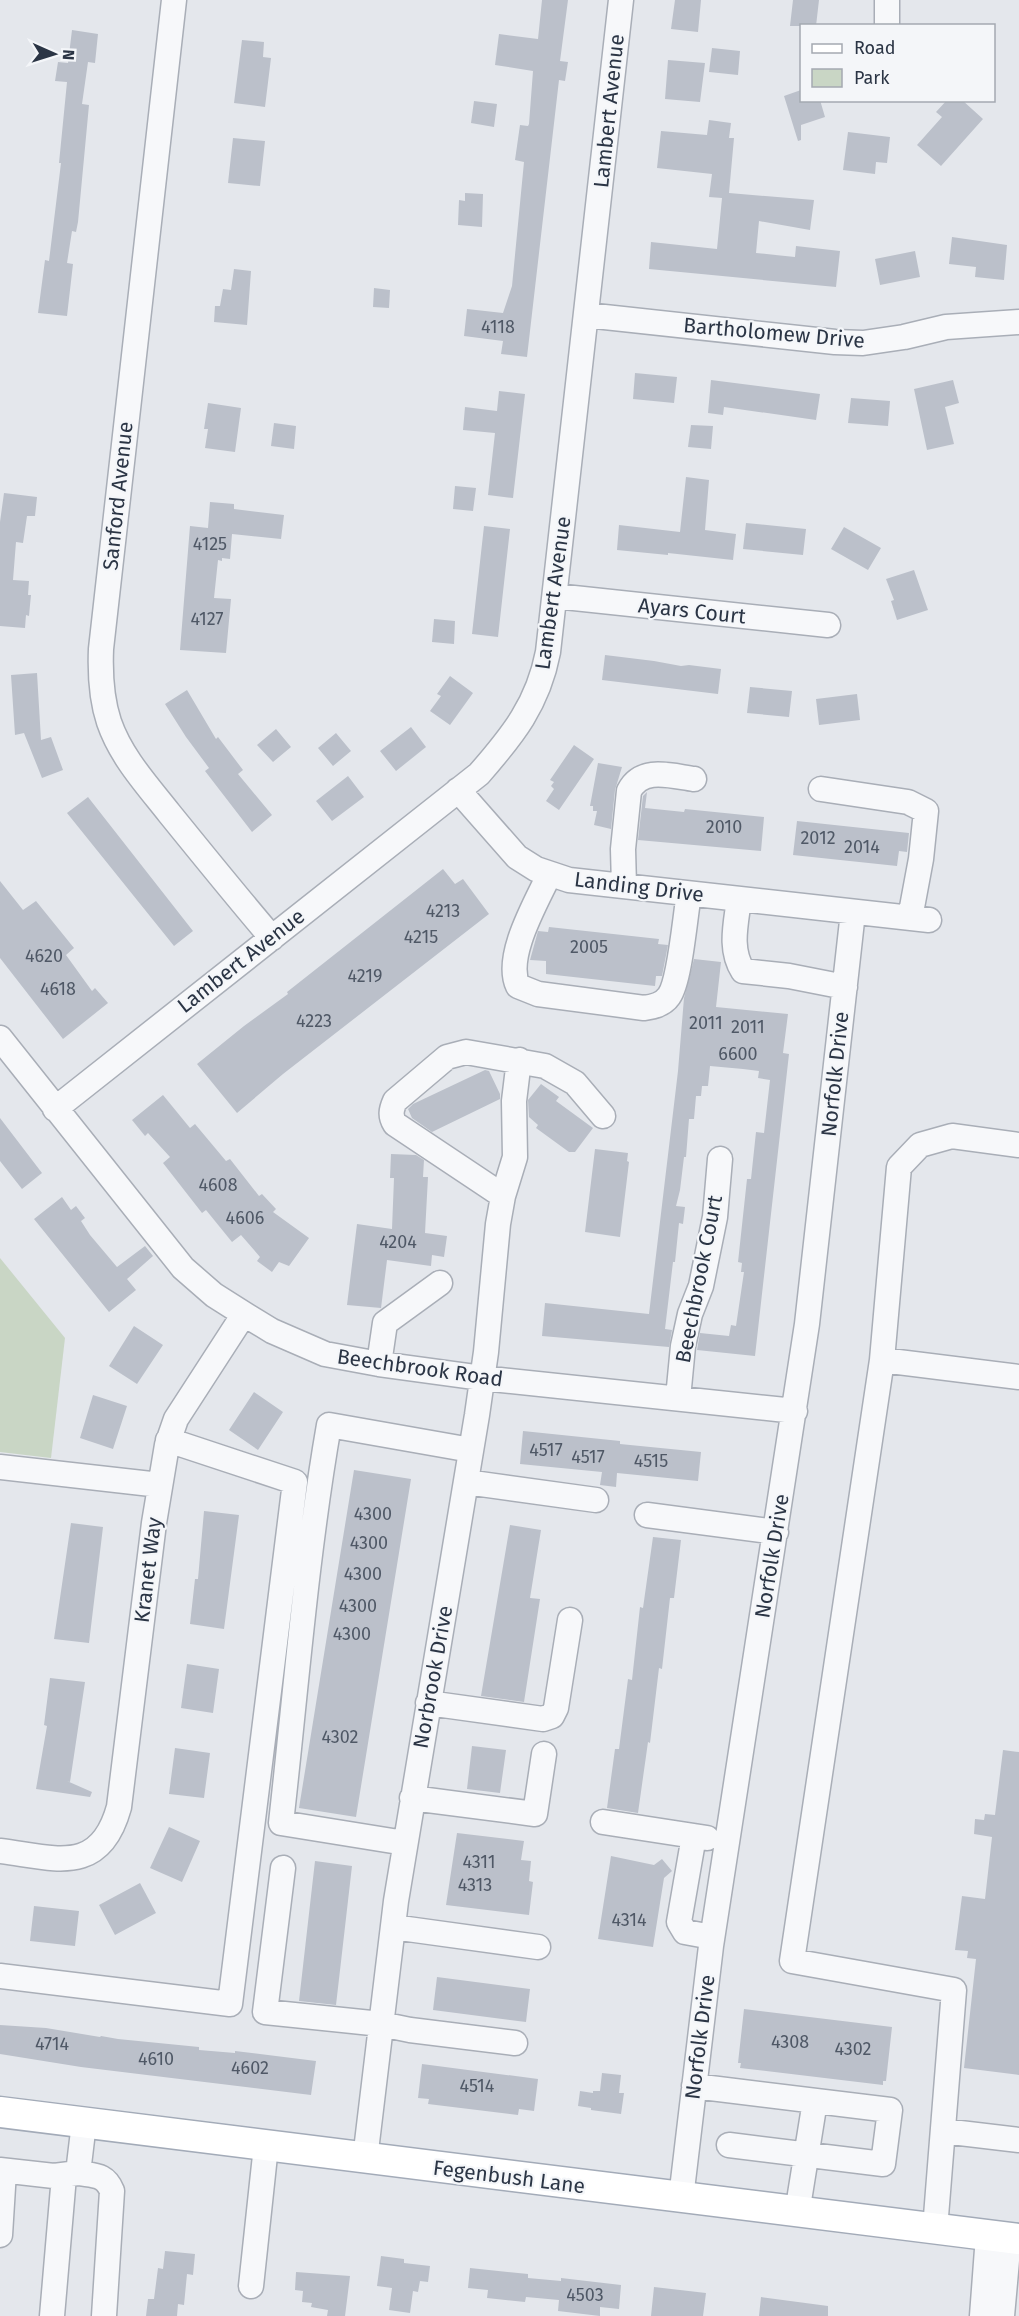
<svg xmlns="http://www.w3.org/2000/svg" width="1019" height="2316" font-family="'Fira Sans',sans-serif">
<rect width="100%" height="100%" fill="#e4e7ec"/>
<!-- green -->
<path fill="#c9d6c5" d="M0,1258L65,1338L51,1458L0,1452Z"/>
<!-- building -->
<path fill="#bbc0ca" d="M542,0H568L560,61L568,62L565,81L559,80L527,357L501,354L503,341L464,336L467,309L503,313L512,286L524,162L515,160L520,125L528,126L529,124L533,71L495,65L499,34L538,39Z
M675,0H701L698,32L671,29Z
M793,0H819L816,26H790Z
M72,30L98,34L95,63L88,62L82,104L89,105L78,222L76,232L72,231L67,263L73,264L67,316L38,313L45,260L49,261L61,163H59L67,82L55,81L58,62L68,63Z
M242,40L264,42L263,57L271,58L265,107L234,103Z
M712,48L740,51L738,75L709,72Z
M668,60L705,63L700,102L665,99Z
M801,90V100H820L825,117L801,125V140L798,141L784,96Z
M947,100H962L983,119L941,166L917,145L942,117L936,112Z
M474,101L497,104L494,127L471,123Z
M709,120L731,123L729,138H734L729,193L814,200L810,230L759,221L756,253L795,257L796,246L840,251L836,287L649,269L651,242L717,249L722,198L709,197L712,174L657,168L661,131L707,135Z
M848,132L890,137L887,163L876,162L875,174L843,170Z
M233,138L265,141L260,186L228,183Z
M465,193L483,194L482,227L458,225L459,200L465,201Z
M952,237L1007,245L1004,280L975,277L976,267L949,264Z
M915,251L920,277L880,285L875,259Z
M234,269L251,271L247,325L214,322L215,306H220L223,289L231,290Z
M374,288L390,290L389,308L373,307Z
M635,373L677,377L674,403L633,399Z
M711,380L820,394L816,420L724,407L723,415L708,413Z
M953,380L959,403L945,407L954,444L927,450L914,389Z
M499,391L525,394L513,498L488,495L495,433L463,430L465,407L497,411Z
M851,398L890,401L888,426L848,423Z
M208,403L241,408L235,452L205,448L208,429H204Z
M274,423L296,426L294,449L271,446Z
M691,425L713,426L711,449L688,447Z
M686,477L709,480L705,530L736,534L733,560L668,553V555L617,550L619,525L680,532Z
M455,486L476,488L473,511L453,509Z
M4,493L37,497L35,516H27L23,543L16,542L13,580L29,581L28,595H31L30,605L29,616L26,615L25,628L0,626V522Z
M210,502L234,504V509L284,515L281,539L232,534L230,559L222,558V561L218,560L214,598L231,599L226,653L180,650L190,526L208,528Z
M746,523L806,529L803,555L743,549Z
M484,526L510,529L498,637L472,634Z
M844,527L881,548L868,570L831,549Z
M914,570L928,610L897,620L891,601L894,600L886,579Z
M434,619L455,621L454,644L432,642Z
M605,655L654,661L681,666L689,665L721,669L718,694L602,680Z
M37,673L41,740L51,737L63,770L42,778L24,733L15,735L11,675Z
M450,676L473,693L450,725L430,711L441,696L437,694Z
M750,687L792,691L789,717L747,713Z
M187,690L216,739L218,737L243,770L238,774L272,815L252,832L205,771L209,768L186,737L165,704Z
M857,694L860,720L819,725L816,699Z
M411,727L426,747L396,771L380,751Z
M276,729L291,747L273,762L257,745Z
M336,733L351,751L333,766L318,748Z
M574,745L594,759L559,810L546,801L554,789L551,786L554,782L550,780Z
M598,763L622,767L615,790L611,829L594,825L597,811H593V806H590Z
M348,776L364,797L332,821L316,801Z
M647,792L645,808L684,812L685,809L764,817L761,851L638,840L643,796Z
M88,797L193,931L174,946L67,813Z
M797,821L909,833L907,852L899,851L897,866L793,855Z
M443,869L455,884L463,879L489,914L283,1074L237,1113L197,1064L244,1026L288,994L287,992Z
M0,881L23,910L36,901L74,948L66,955L92,991L95,988L108,1003L63,1039L0,958Z
M549,927L659,939L658,944L668,945L662,976H656L655,986L546,974V961L530,960L538,931L548,932Z
M694,959L721,962L716,1007L788,1014L783,1053L789,1054L755,1356L697,1350L700,1333L729,1336L731,1325L736,1326L744,1272H741L742,1263L738,1262L747,1179H751L756,1132L764,1133L770,1080L758,1078L759,1071L743,1069L710,1066L708,1086H702L701,1096H696L694,1119H689L686,1157H684L680,1190L676,1206L685,1207L683,1224L679,1223L675,1262H673L665,1329L672,1330L669,1347L542,1336L545,1303L649,1314L678,1071L684,998Z
M485,1070L489,1071L500,1094V1099L432,1132L412,1118L408,1109L413,1104Z
M541,1084L559,1097L556,1101L593,1128L575,1152H569L536,1128L538,1125L529,1117L528,1100Z
M163,1095L190,1128L195,1124L226,1161L230,1159L259,1196L262,1194L276,1209L273,1212L309,1238L289,1266L279,1262L272,1272L257,1261L260,1257L241,1235L232,1242L206,1210L202,1213L163,1163L170,1157L148,1133L145,1136L132,1120Z
M0,1118L42,1173L22,1189L0,1161Z
M595,1149L628,1153L627,1161L629,1162L620,1237L585,1232Z
M391,1154L416,1155L424,1160L423,1177H428L425,1233L447,1236L444,1257L432,1255L431,1266L387,1260L381,1308L347,1305L357,1224L392,1229L394,1178H390Z
M62,1197L71,1210L76,1206L85,1218L81,1221L90,1235L117,1267L145,1246L153,1256L127,1279L136,1290L109,1312L34,1219Z
M134,1326L163,1345L137,1384L109,1366Z
M254,1392L283,1412L258,1450L229,1430Z
M93,1395L127,1406L113,1449L80,1438Z
M523,1431L620,1441V1444L701,1452L698,1481L617,1473L616,1487L600,1485L602,1472L520,1464Z
M354,1470L411,1479L356,1817L299,1808Z
M204,1511L239,1515L224,1629L190,1624L195,1579H198Z
M71,1523L103,1527L89,1643L54,1639Z
M510,1525L541,1530L530,1598L540,1599L524,1702L481,1696Z
M653,1537L681,1540L674,1598H670L662,1669L659,1668L650,1743L648,1742L638,1813L607,1808L615,1749H619L628,1679L632,1680L640,1607L643,1608Z
M187,1664L219,1669L213,1713L181,1708Z
M50,1678L85,1682L70,1782L67,1781L92,1792L90,1797L36,1789L47,1726L44,1725Z
M472,1746L506,1750L500,1793L467,1789Z
M175,1748L210,1753L204,1798L169,1794Z
M1003,1750L1019,1752V2075L964,2068L976,1959L967,1958L968,1951L955,1950L962,1896L985,1899L992,1837L974,1834L975,1819L984,1820L985,1814L995,1815Z
M169,1827L200,1841L182,1882L150,1868Z
M457,1833L524,1841L521,1860L531,1861L529,1881L533,1882L529,1915L446,1905Z
M611,1856L654,1865L662,1859L672,1871L664,1878L653,1947L598,1939Z
M315,1861L352,1866L336,2005L299,2001Z
M140,1883L156,1913L115,1935L99,1905Z
M34,1906L79,1911L75,1946L30,1941Z
M437,1977L530,1989L526,2022L433,2010Z
M744,2009L892,2027L886,2081H883V2085L740,2068L741,2063H738Z
M0,2025L46,2028L100,2037L101,2036L118,2039L199,2047V2050L235,2053V2051L316,2061L311,2095L81,2067L0,2054Z
M422,2064L538,2079L534,2111L519,2109L518,2115L428,2104L429,2099L418,2098Z
M602,2073L621,2075L619,2093H624L621,2114L591,2110V2108L578,2106L580,2091L593,2093V2091H600Z
M165,2251L195,2254L193,2275L187,2274L184,2305L178,2304L177,2316H146L148,2299H154L158,2268L163,2269Z
M381,2256L404,2259V2263L430,2266L428,2282L420,2281L418,2292L413,2291L410,2313L389,2310L392,2288L377,2286Z
M470,2268L528,2274V2278L561,2281V2278L621,2285L619,2309L600,2307V2316L558,2311L559,2300L526,2297L525,2302L487,2298L488,2290L468,2288Z
M296,2272L350,2276L345,2316H327L328,2310L311,2307L312,2303L302,2302L303,2291L295,2290Z
M654,2287L706,2293L703,2316H651Z
M761,2297L828,2306V2316H759Z"/>
<g fill="none" stroke-linecap="round" stroke-linejoin="round">
<defs>
<path id="minor" d="M174,0L101,649C100,674 101,698 109,722C121,757 147,785 169,813C203,855 237,897 272,938
M887,0V26
M586,315L835,342L863,343L904,337L946,327L1019,322
M555,596L828,625
M821,789L908,802L926,811L921,859L910,918
M458,790L517,857L536,869L569,880L929,920
M549,875C536,903 504,957 518,986L538,994L644,1008C653,1007 663,1005 669,996C680,981 685,916 689,894
M624,886L623,849L629,791C642,766 671,776 694,779
M739,899C736,924 729,949 743,971L789,976L845,987
M0,1038L183,1268L214,1295L244,1314L272,1331L325,1354L379,1364L482,1378L795,1411
M55,1109L479,774C513,735 538,704 548,652L621,0
M503,1196L395,1124C390,1116 391,1110 395,1101L447,1057L466,1052L545,1066L575,1083L603,1116
M882,1360L1019,1377
M379,1364L385,1323L440,1283
M678,1398L683,1346L690,1314L701,1286L715,1217L720,1159
M0,1467L160,1485
M466,1482L596,1500
M647,1515L776,1532
M428,1703L543,1719L552,1716L556,1708L570,1620
M412,1798L535,1814L544,1754
M603,1822L707,1838
M694,1836L679,1922L685,1932L712,1937
M405,1843L281,1823C296,1690 306,1557 329,1425L471,1450
M0,1851C56,1858 100,1876 119,1807L154,1523L167,1445L176,1419L244,1314
M283,1868L265,2012L381,2024L410,2030L515,2043
M393,1927L538,1947
M0,1976L230,2004L295,1482L168,1440
M694,2086L890,2110L883,2164L729,2145
M943,2131L1019,2140
M365,2159L396,1901L477,1415L486,1352L498,1224L503,1196L515,1157L514,1101L519,1060
M0,2170L54,2176L78,2173L84,2123
M78,2173C95,2176 105,2174 112,2191L104,2316
M681,2198L711,1946L807,1324L853,912
M797,2213L815,2101
M935,2229L954,1990L792,1961L882,1360L899,1167L920,1145L952,1136L1019,1145
M0,2235L4,2171
M251,2286L266,2146
M52,2316L64,2176
M982,2316L988,2236
M1002,2316L1009,2238"/>
<path id="major" d="M0,2112L1019,2239"/>
</defs>
<!-- minor casing -->
<use href="#minor" stroke="#a9aeb7" stroke-width="27"/>
<!-- major casing -->
<use href="#major" stroke="#a3abb8" stroke-width="33"/>
<!-- minor -->
<use href="#minor" stroke="#f7f8fa" stroke-width="24"/>
<!-- major -->
<use href="#major" stroke="#fff" stroke-width="30"/>
</g>
<g text-anchor="middle" stroke-width="4.5" stroke-linejoin="round" paint-order="stroke">
<!-- number labels -->
<g font-size="18" fill="#4f5866">
<text x="498" y="333">4118</text>
<text x="210" y="550">4125</text>
<text x="207" y="625">4127</text>
<text x="724" y="833">2010</text>
<text x="818" y="844">2012</text>
<text x="862" y="853">2014</text>
<text x="443" y="917">4213</text>
<text x="421" y="943">4215</text>
<text x="589" y="953">2005</text>
<text x="44" y="962">4620</text>
<text x="365" y="982">4219</text>
<text x="58" y="995">4618</text>
<text x="314" y="1027">4223</text>
<text x="706" y="1029">2011</text>
<text x="748" y="1033">2011</text>
<text x="738" y="1060">6600</text>
<text x="218" y="1191">4608</text>
<text x="245" y="1224">4606</text>
<text x="398" y="1248">4204</text>
<text x="546" y="1456">4517</text>
<text x="588" y="1463">4517</text>
<text x="651" y="1467">4515</text>
<text x="373" y="1520">4300</text>
<text x="369" y="1549">4300</text>
<text x="363" y="1580">4300</text>
<text x="358" y="1612">4300</text>
<text x="352" y="1640">4300</text>
<text x="340" y="1743">4302</text>
<text x="479" y="1868">4311</text>
<text x="475" y="1891">4313</text>
<text x="629" y="1926">4314</text>
<text x="790" y="2048">4308</text>
<text x="52" y="2050">4714</text>
<text x="853" y="2055">4302</text>
<text x="156" y="2065">4610</text>
<text x="250" y="2074">4602</text>
<text x="477" y="2092">4514</text>
<text x="585" y="2301">4503</text>
</g>
<!-- street labels -->
<g font-size="21" fill="#2b3545" stroke="#f4f6f9">
<text transform="translate(609 111) rotate(-84)" y="7">Lambert Avenue</text>
<text transform="translate(774 333) rotate(5)" y="7">Bartholomew Drive</text>
<text transform="translate(118 496) rotate(-84)" y="7">Sanford Avenue</text>
<text transform="translate(553 593) rotate(-82)" y="7">Lambert Avenue</text>
<text transform="translate(692 611) rotate(6)" y="7">Ayars Court</text>
<text transform="translate(639 887) rotate(7)" y="7">Landing Drive</text>
<text transform="translate(241 961) rotate(-38)" y="7">Lambert Avenue</text>
<text transform="translate(835 1074) rotate(-84)" y="7">Norfolk Drive</text>
<text transform="translate(699 1279) rotate(-79)" y="7">Beechbrook Court</text>
<text transform="translate(420 1368) rotate(8)" y="7">Beechbrook Road</text>
<text transform="translate(772 1556) rotate(-81)" y="7">Norfolk Drive</text>
<text transform="translate(148 1570) rotate(-83)" y="7">Kranet Way</text>
<text transform="translate(433 1677) rotate(-80)" y="7">Norbrook Drive</text>
<text transform="translate(700 2037) rotate(-83)" y="7">Norfolk Drive</text>
<text transform="translate(509 2177) rotate(7)" y="7">Fegenbush Lane</text>
</g>
</g>
<!-- legend -->
<rect x="800" y="24" width="195" height="78" fill="#f4f6f9" stroke="#a4a9b1" stroke-width="1.5"/>
<rect x="812" y="44" width="30" height="9" fill="#ffffff" stroke="#a4a9b1" stroke-width="1.5"/>
<text x="854" y="54" font-size="18" fill="#2b3545">Road</text>
<rect x="812" y="69" width="30" height="18" fill="#c9d6c5" stroke="#a4a9b1" stroke-width="1.5"/>
<text x="854" y="84" font-size="18" fill="#2b3545">Park</text>
<!-- north arrow -->
<g transform="translate(54 54) rotate(93)" stroke="#f4f6f9" stroke-width="4.5" paint-order="stroke">
<path d="M0-4.5L10 22L0 15L-10 22Z" fill="#2b3545"/>
<text y="-9" font-size="16" font-weight="bold" text-anchor="middle" fill="#2b3545">N</text>
</g>
</svg>
